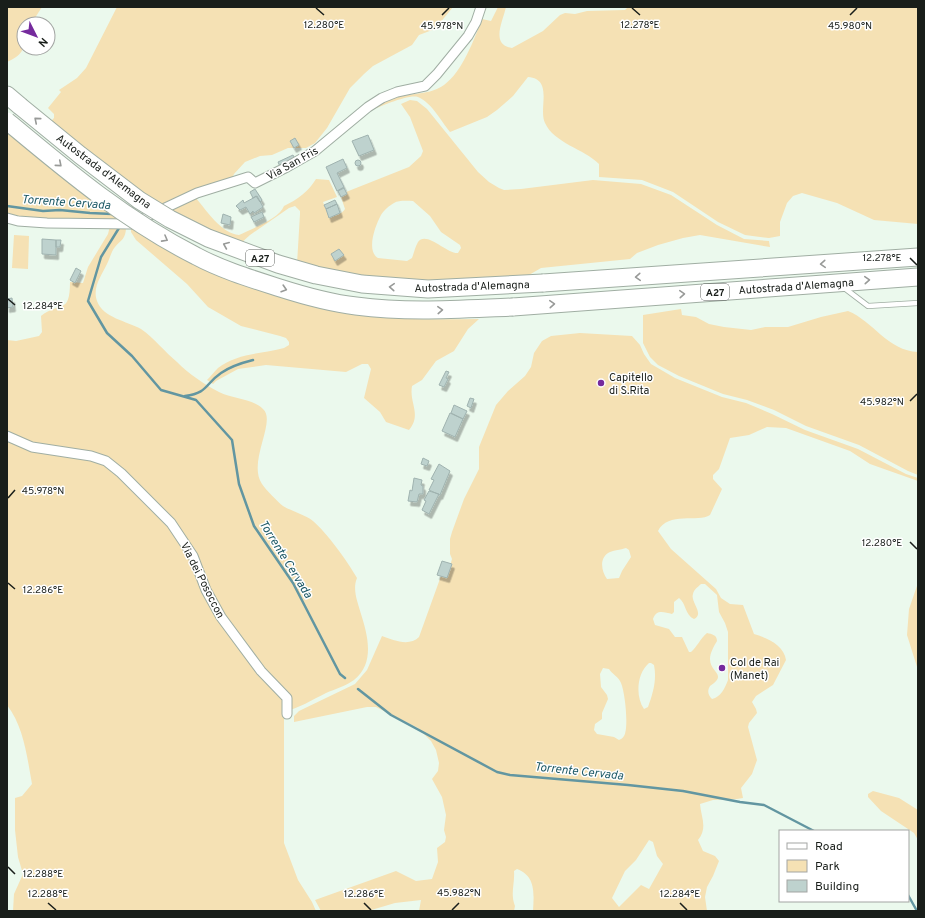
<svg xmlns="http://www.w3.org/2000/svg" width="925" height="918" font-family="Overpass,sans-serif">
<defs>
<filter id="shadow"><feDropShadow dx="2.5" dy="4.5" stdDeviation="0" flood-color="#0004"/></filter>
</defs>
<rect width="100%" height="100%" fill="#ebf9ed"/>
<!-- green -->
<path fill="#f5e1b4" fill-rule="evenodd" d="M7,7H42L31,24H24C24,44 28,53 7,62Z
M117,7H453L435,29L419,35L412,45L373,66L364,74L350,88L327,128L315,143L306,148H288L272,155L260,156L245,162L234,174L230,183L163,205C125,182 91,153 56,125L51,121L54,118V114L48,108L61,92L59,90L77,78L86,68Z
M498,7H506C503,21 490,45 512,48L543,31L560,15L565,13L575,14L587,11L625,10L628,7H918V224L874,220L837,203L802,193L793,196L787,203L780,222V236L769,238L745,235L718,222L673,192L642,180L599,177V164C584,149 554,143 545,123C538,109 554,79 528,77L513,96L497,110L487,117L450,132C441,121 432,103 418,97C408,94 380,107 369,111C382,99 398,96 415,94C424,93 436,91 444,85C462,72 474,40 482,19L491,21Z
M410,100L417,101L427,109L478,172L489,182L499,188L504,190L521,189L593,180L641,184L671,195L717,225L744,239L769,241L770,247L700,235L683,238L658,245L637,253L630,259L541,268L529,275V280L399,282L297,264L300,214V211L295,206L289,208L250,235L240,244L169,209L196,198C206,210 222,234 239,235C251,229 279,219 284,206C297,200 309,191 316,179L329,180L337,197L323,202L329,217C335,216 342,214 345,209L341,197L347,194L346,192L409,167L421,156L423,151L410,117L401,104ZM413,201L430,216L441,232L460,245L461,248L458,253C447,254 426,230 418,242C415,247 414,253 412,258L407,261L378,258C366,251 375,226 381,215C383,211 390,205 394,203C399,200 407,201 413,201Z
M7,132L81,193L119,220L67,219L38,221L7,215Z
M110,226L126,227C126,239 121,240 115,247C111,252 110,258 107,264C102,275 92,287 97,301C103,318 127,321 141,329C154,338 165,352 177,362C189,374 204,384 219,392C233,399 251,398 263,409C277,421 247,462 262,484C266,490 278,502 283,506C293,512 304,514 313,521C327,533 348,562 357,578C352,590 358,603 361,614C368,636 375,663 354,680C346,686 335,689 326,693C312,700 299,708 284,712V843L298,880L312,902L316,911H13L14,894L23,874L18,857L15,830V798L22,796L32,784C27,757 24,727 7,705V340L16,341L39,336L42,332L41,316C59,301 70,316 70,282L83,283L88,267L108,234Z
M131,228C198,272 270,299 349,312C363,314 377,317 391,318C421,320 450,319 479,319L468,329L454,351L436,361L422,380L412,386C409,403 422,414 409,430L386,422L380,412L364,398L371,369L368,364H362L346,372L266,365L238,369L216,381L213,384L207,380C211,376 214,372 218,368C237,353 262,354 284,348L289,345V342L286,338L280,336L241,326L208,307L187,284L136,240L131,232Z
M14,235L29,236L28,269L12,268Z
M681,309L682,315L696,317L709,324L724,327L751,330L765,327H788L821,317L848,311C873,321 888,351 918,352V475L908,471L859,445L806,426L774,410L747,400L723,394L679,376L658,365L650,357L643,343V315Z
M580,333L632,336L640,345L644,354L651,364L675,378L722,397L746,403L772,414L805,430L858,449L906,474L918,478V481L870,464L850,451L786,428L767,427L749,435L730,438L719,469L713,475V479L722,489L710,515C698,523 668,511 658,531L671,549L716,589L721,598L730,604L743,605L754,634C767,638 784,645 786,660L773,685L756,696L752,702L756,709L757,713L749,723L748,727L757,760L752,774L741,788L743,798L737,799L713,800L700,804C701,817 708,828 698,840L703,851L715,856L719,861L713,876L707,887L705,897L707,911H533C534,894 536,876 517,869L514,871C515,883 510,894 515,906L514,911H419L421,900L395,903L368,911H321L315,900L396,871L416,881L432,879L438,862L437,848L445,842L446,837L444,830L446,815L442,797L432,779L438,771L439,763L436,750L431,741L418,728L376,707H367L294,722V716L299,711L355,684L367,670L382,636C393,640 409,647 419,637L441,576L447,577L452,559L450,554V539L452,532L464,499L479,469V447L496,405L508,391L525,376L531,367L534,353L542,341L551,336ZM626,548L629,550L631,557L622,571L619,578L607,579C601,571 599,557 610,552C615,550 620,550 626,548ZM701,584H705L717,595L719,612L725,623L728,632V680C725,688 721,697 712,699C708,695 707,691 710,686C728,674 710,673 710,659C710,653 714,646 717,641C717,635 712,634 707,633C700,639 697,647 691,652H689L682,637H675L669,629L655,625L653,619C656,609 664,612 672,614L674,612V602L679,598C686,603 685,615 694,619C705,614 690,602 693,594C694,589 698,587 701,584ZM649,663H651L654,665C657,680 653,693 648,707L644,709C635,696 637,673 649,663ZM603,668L609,669C612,674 619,677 621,683C625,692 629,728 624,736C623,738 621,739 619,740L614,737L597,734L594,730L595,724L602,719V713L608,699L607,695L601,687L600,674ZM649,840L653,842L657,856L663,864L649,889L641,885L619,907L612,898L625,871L636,860Z
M918,583V670L907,635L909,609Z
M873,791L899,798L918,810V840L914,833L881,811L868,797V794Z"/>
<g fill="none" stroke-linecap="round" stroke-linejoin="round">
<!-- stream -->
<path stroke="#6296a1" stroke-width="2.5" d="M7,206L43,211L60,210L90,213L112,214
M119,228L101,257L88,301L107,333L132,356L161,390L196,400L232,440L239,484L254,526L293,583L340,674L345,678
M185,396C208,393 205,384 221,373C231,366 241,363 253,360
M358,689L391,715L497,772L510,775L628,785L683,791L740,802L764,805L814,831
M908,895L917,911"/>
</g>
<!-- building -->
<path fill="#bed2ce" stroke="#9fb2af" filter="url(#shadow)" d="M368,135L374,150L359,156L352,141Z
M295,138L299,145L294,148L290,141Z
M293,155L296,161L281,169L278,162Z
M343,159L347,168L337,173L344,187L337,191L326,167Z
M355 163a3 3 0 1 1 6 0a3 3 0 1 1-6 0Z
M344,188L347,194L341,197L338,191Z
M255,189L262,200L260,202L256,196L253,198L250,192Z
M257,196L263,207L254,213L253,211L250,214L246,207L240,210L236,206L243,200L244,203Z
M335,200L337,204L326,209L324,205Z
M337,204L340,213L329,218L326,209Z
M262,212L264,217L254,222L251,217Z
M223,214L231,217L230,225L221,223Z
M42,239L56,240V255L42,254Z
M56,240H61L60,247H56Z
M339,249L344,255L335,261L331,254Z
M76,268L81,271L75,283L70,280Z
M12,298L13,307L7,308V299Z
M446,371L449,372L446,378L448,379L444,387L439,385Z
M470,398L474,399L471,408L467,406Z
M454,405L467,411L463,419L451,413Z
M450,413L463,419L455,437L442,431Z
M423,458L429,461L427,466L421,464Z
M439,464L450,471L440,495L429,490L434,480L431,479Z
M414,478L422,480L421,485L423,486V494H419L417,502L408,501L410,490L412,491Z
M429,491L439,494L429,514L422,510L426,501L424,500Z
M442,561L452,564L447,578L437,575Z"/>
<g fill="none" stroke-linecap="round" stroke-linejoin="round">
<defs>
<path id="service" d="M843,287L868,306L918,303"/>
<path id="minor" d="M7,218L18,221L47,223L131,224L197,193L248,177L255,183L287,167L315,151L368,107L382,98L397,92L425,86L437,74L468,36L476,22L481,7
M7,436L32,447L91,456L106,461L121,473L171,523L193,556L206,590L221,617L261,671L287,698V714"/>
<path id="motorway" d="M7,95L20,106
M543,283L918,257
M513,307L918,277"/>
</defs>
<!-- service casing -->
<use href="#service" stroke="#a0aea3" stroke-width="6"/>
<!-- minor casing -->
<use href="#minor" stroke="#a0aea3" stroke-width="11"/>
<!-- motorway casing -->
<use href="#motorway" stroke="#a0aea3" stroke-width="19"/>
<!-- service -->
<use href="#service" stroke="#fff" stroke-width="4.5"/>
<!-- minor -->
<use href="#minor" stroke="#fff" stroke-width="9"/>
<!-- motorway -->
<use href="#motorway" stroke="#fff" stroke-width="17"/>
<defs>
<path id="motorway-bridge" d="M20,106L80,155L139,200L170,219L208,238L278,264L316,275L362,284L428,289L543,283
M7,121C67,171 125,220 196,256C222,270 252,279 280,288C305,296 331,303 356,306C409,313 461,309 513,307"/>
</defs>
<!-- motorway-bridge casing -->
<use href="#motorway-bridge" stroke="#a0aea3" stroke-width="19" stroke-linecap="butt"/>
<!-- motorway-bridge -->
<use href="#motorway-bridge" stroke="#fff" stroke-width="17"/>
</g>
<!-- one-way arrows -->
<defs><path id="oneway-chevron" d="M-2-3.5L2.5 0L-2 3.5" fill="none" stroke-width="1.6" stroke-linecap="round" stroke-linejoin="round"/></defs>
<g stroke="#989a98">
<use href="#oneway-chevron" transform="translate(37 120) rotate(-140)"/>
<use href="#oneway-chevron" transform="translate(59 164) rotate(40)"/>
<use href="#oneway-chevron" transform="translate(165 239) rotate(29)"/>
<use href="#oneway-chevron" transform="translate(226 245) rotate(-157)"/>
<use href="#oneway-chevron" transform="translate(823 264) rotate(176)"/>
<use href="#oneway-chevron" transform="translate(638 277) rotate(176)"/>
<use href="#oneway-chevron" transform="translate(867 280) rotate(-4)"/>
<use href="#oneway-chevron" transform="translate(392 287) rotate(-176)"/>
<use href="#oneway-chevron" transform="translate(284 289) rotate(17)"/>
<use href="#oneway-chevron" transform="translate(682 294) rotate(-4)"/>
<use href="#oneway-chevron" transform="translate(552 304) rotate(-4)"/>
<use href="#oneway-chevron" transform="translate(440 310) rotate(-3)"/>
</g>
<!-- ticks -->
<path fill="none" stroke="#191e1a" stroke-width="1.5" d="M316,8L324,15M632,8L640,15M442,15L449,8M850,15L857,8M910,258L917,265M8,299L15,305M910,401L917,394M8,498L15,490M910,542L917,549M8,583L15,589M8,867L15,874M48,903L56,910M364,903L371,910M680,903L687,910M452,910L459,903"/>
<!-- markers -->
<g fill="#752a9d" stroke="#fff" stroke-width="1.5">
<circle cx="601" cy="383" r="4"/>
<circle cx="722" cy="668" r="4"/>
</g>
<g text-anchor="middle" stroke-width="3" stroke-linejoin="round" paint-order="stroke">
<!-- shield labels -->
<g fill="#fff" stroke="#5e625f" stroke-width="1">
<rect x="246" y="250" width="28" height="16" rx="3"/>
<rect x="701" y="284" width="28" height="16" rx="3"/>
</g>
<g font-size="10" font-weight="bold" fill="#191e1a">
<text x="260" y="262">A27</text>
<text x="715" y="296">A27</text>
</g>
<!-- street labels -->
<g font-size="11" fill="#191e1a" stroke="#fff">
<text transform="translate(292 163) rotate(-29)" y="4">Via San Fris</text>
<text transform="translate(104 171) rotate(37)" y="4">Autostrada d'Alemagna</text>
<text transform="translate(472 286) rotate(-2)" y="4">Autostrada d'Alemagna</text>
<text transform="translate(796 286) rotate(-4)" y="4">Autostrada d'Alemagna</text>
<text transform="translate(203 580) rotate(63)" y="4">Via dei Posoccon</text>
</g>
<!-- poi labels -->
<g font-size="11" fill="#191e1a" stroke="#fff" text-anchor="start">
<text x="609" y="381">Capitello<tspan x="609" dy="13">di S.Rita</tspan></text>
<text x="730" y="666">Col de Rai<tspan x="730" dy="13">(Manet)</tspan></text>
</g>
<!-- water labels -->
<g font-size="12" font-style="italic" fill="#1d5966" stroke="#fff">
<text transform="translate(66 202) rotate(4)" y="4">Torrente Cervada</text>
<text transform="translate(286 559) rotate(58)" y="4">Torrente Cervada</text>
<text transform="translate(579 771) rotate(6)" y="4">Torrente Cervada</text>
</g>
</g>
<g font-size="10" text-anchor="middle" fill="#191e1a" stroke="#fff" stroke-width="3" stroke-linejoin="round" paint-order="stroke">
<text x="324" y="28">12.280°E</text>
<text x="640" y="28">12.278°E</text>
<text x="442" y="29">45.978°N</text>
<text x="850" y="29">45.980°N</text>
<text x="882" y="261">12.278°E</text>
<text x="43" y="309">12.284°E</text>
<text x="882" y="405">45.982°N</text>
<text x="43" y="494">45.978°N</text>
<text x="882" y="546">12.280°E</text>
<text x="43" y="593">12.286°E</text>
<text x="43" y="877">12.288°E</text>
<text x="459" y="896">45.982°N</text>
<text x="48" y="897">12.288°E</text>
<text x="364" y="897">12.286°E</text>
<text x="680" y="897">12.284°E</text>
</g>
<!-- border -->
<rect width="925" height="918" fill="none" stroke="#191e1a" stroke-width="16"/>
<!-- legend -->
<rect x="779" y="830" width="130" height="72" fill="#ffffff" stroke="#a3a5a3"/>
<rect x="787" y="843" width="20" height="6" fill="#ffffff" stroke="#a3a5a3"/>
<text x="815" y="850" font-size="12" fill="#191e1a">Road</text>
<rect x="787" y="860" width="20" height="12" fill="#f5e1b4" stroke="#a3a5a3"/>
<text x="815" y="870" font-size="12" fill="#191e1a">Park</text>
<rect x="787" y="880" width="20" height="12" fill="#bed2ce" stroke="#a3a5a3"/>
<text x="815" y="890" font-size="12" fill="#191e1a">Building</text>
<!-- north arrow -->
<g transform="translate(36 36) rotate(132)"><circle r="19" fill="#ffffff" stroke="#a3a5a3"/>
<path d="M0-3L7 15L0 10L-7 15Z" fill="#752a9d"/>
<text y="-6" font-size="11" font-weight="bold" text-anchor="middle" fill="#191e1a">N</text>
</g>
</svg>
